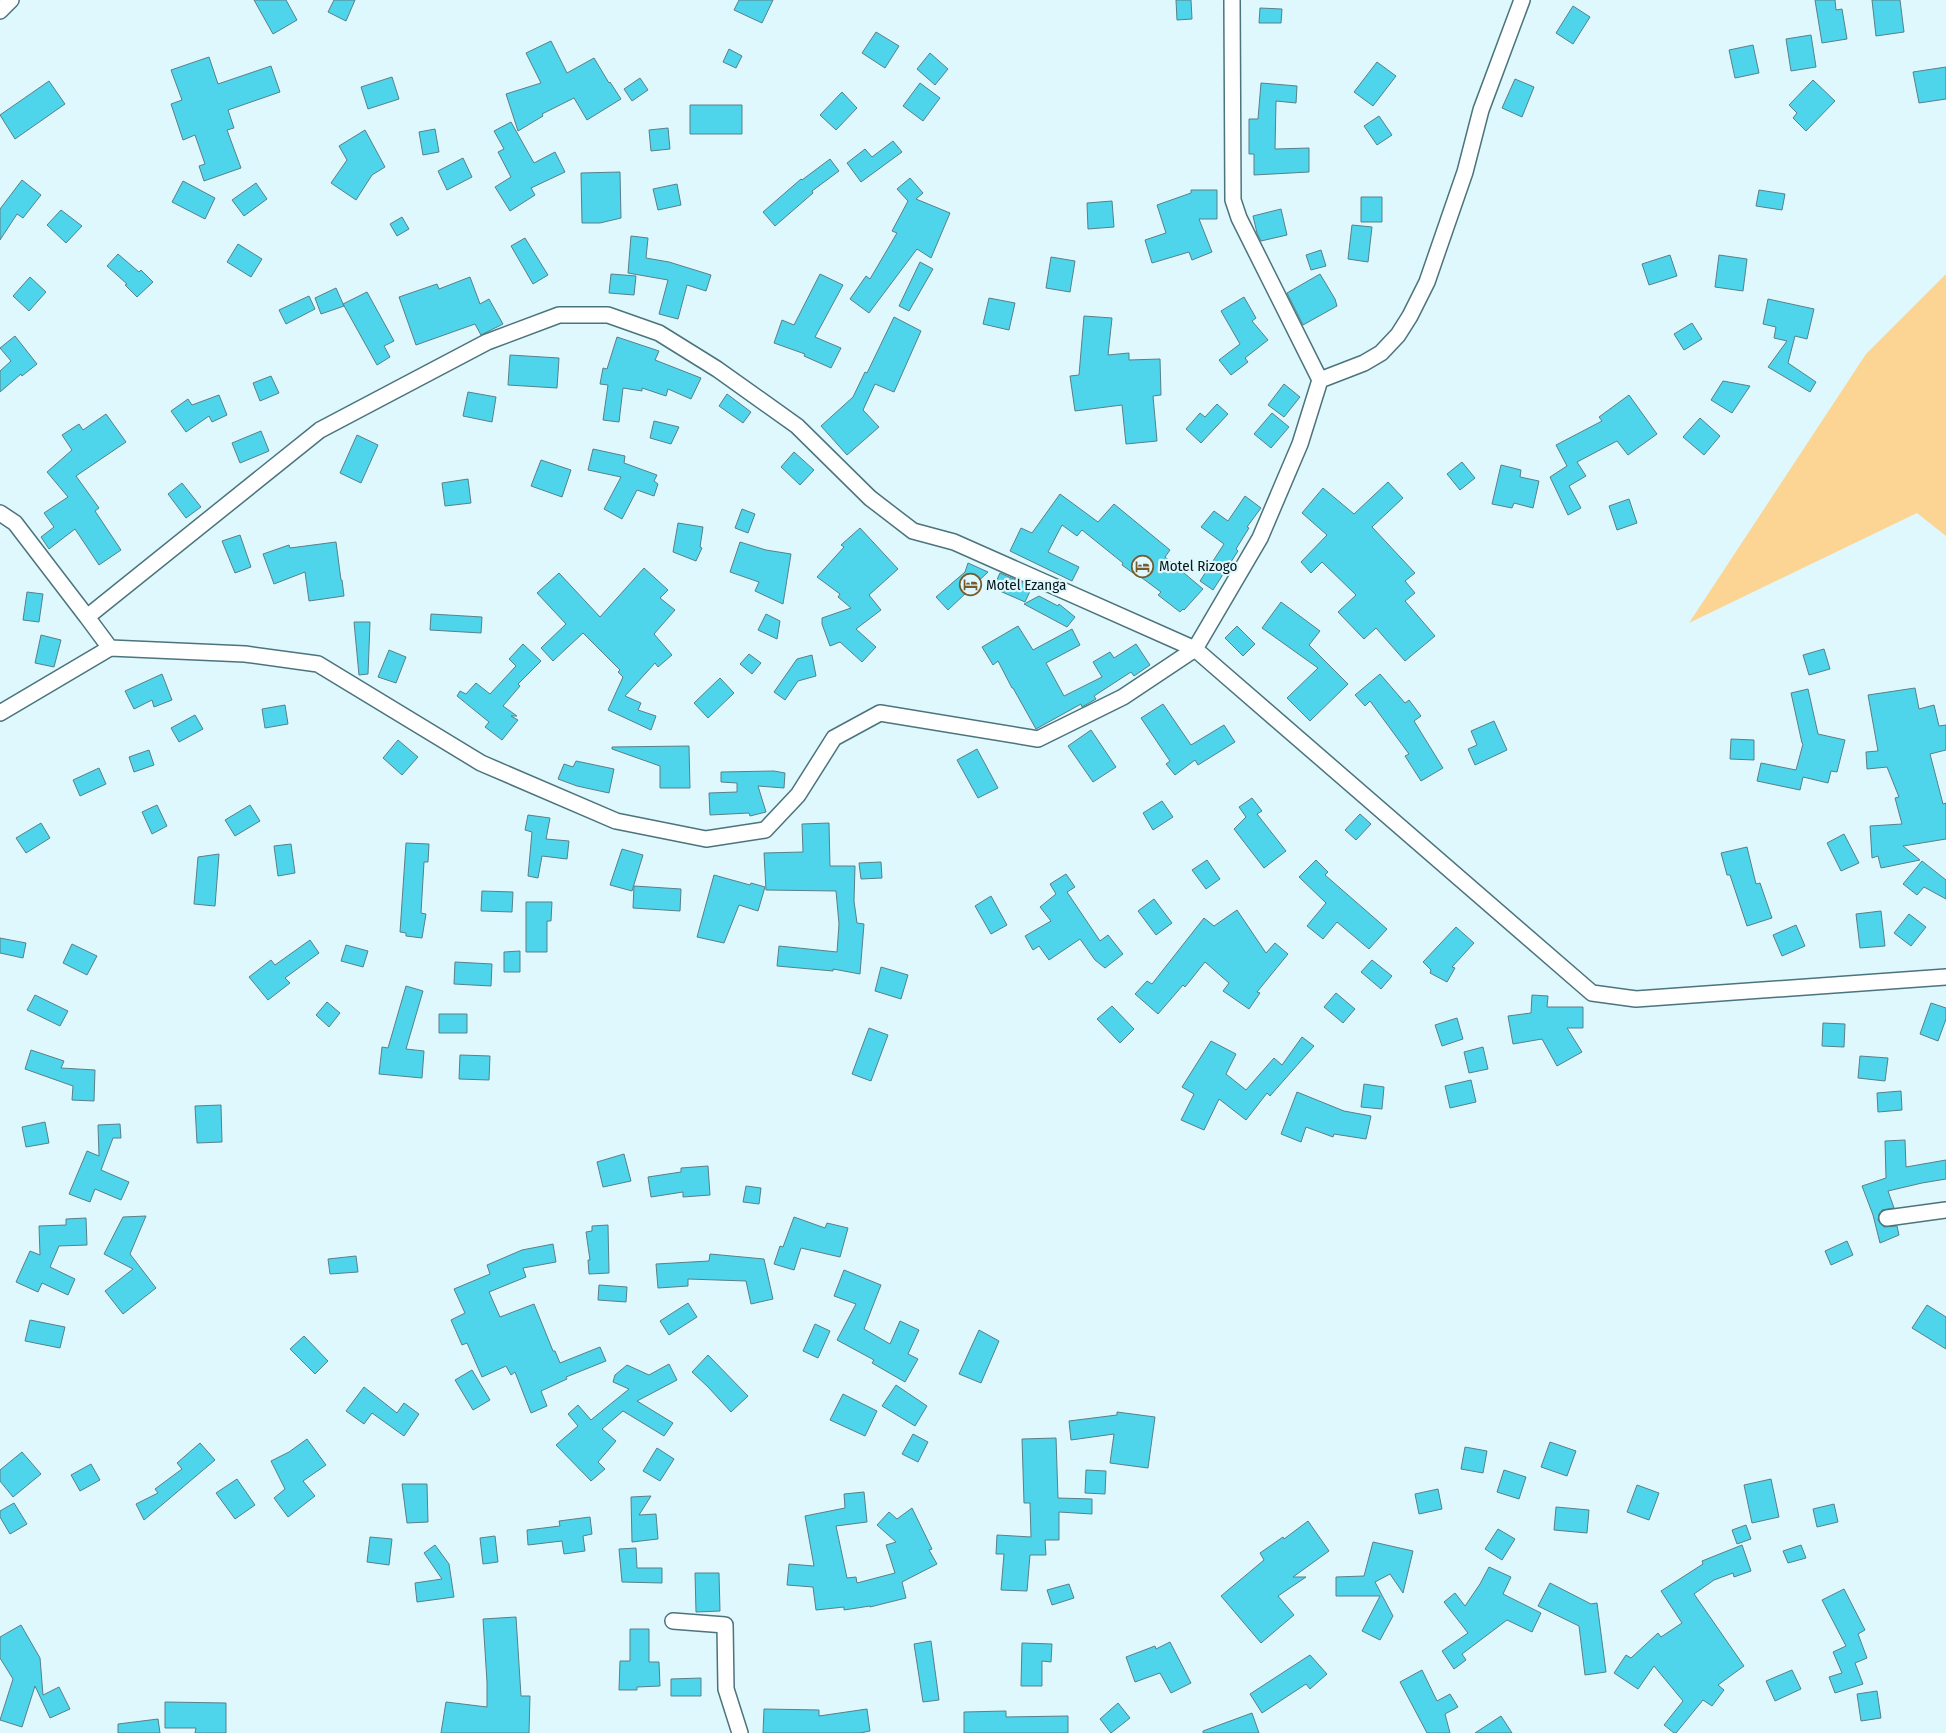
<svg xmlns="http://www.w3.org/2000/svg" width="1946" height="1733" font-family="'Fira Sans Condensed',sans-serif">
<rect width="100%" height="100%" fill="#def8fd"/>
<!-- green -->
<path fill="#fcd595" d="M1946,274V536L1917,513L1689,623L1866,354Z"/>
<!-- building -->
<path fill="#4ed4eb" stroke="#588189" d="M254,0H286L297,20L273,34Z
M334,0H355L346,21L328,12Z
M739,0H773L762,23L734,10Z
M1176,0H1191L1192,19L1177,20Z
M1815,0H1835L1836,10L1842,9L1847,39L1822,43Z
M1872,0H1900L1904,32L1876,36Z
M1573,6L1590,17L1573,44L1556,33Z
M1260,8L1282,9L1281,23H1259Z
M876,32L899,46L885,68L862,53Z
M1811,35L1816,67L1791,71L1786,39Z
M551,41L567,73L594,58L609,83L610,82L621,99L587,120L574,98L542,114L543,116L518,131L506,94L541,83L526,53Z
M1753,45L1759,73L1735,78L1729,50Z
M729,49L742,56L736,68L723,62Z
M930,53L948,69L935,85L917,69Z
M209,57L218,84L271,66L280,92L228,110L234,128L227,130L241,168L204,181L199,166L205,164L195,135L183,140L171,104L182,100L171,70Z
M1377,62L1396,76L1373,106L1354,92Z
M1946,67V99L1919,103L1913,72Z
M392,77L399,99L368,109L361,87Z
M640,78L648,90L632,101L624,89Z
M1515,79L1534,87L1522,117L1502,108Z
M1813,80L1835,101L1806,131L1793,118L1797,113L1789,105Z
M49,81L65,104L15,139L0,115Z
M920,83L940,98L923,121L903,106Z
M1261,83L1297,86L1296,103L1276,101L1275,149L1309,148V172L1254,175V154H1249V119H1258Z
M842,92L857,108L836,130L820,115Z
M690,105H742V134H690Z
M1379,116L1392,135L1377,145L1364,126Z
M511,122L534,163L555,152L565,172L531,188L535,195L510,211L495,187L511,177L498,152L504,149L494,131Z
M668,128L670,149L651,151L649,130Z
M435,129L439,152L423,155L419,132Z
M365,130L385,167L372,175L356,200L331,183L347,160L339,146Z
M893,141L902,152L861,182L847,163L865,149L872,157Z
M463,158L472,177L447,190L438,171Z
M830,159L839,171L812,191L813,193L775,226L763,212L801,179L802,180Z
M620,172L621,218L600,223H582L581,173Z
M910,178L923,193L916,199L950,213L931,258L917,249L869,313L850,299L866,276L870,279L897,233L892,231L908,201L897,189Z
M22,180L41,195L23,218L17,214L0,240V209Z
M183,181L215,198L205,219L172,202Z
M256,183L267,199L244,216L232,200Z
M677,184L681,205L658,210L653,189Z
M1191,190H1217V219H1199L1212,252L1192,260L1189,252L1152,263L1145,240L1166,233L1157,205L1191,193Z
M1759,190L1785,194L1782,210L1756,206Z
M1361,197H1382V222H1361Z
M1112,201L1114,227L1088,229L1087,203Z
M1281,209L1287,235L1261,241L1257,233L1253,216Z
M61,210L82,226L66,243L47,225Z
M402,217L409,229L397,236L390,224Z
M1352,225L1372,227L1368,262L1348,259Z
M631,236L648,238L646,258L669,262L711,275L706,291L687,285L678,319L659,314L668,280L628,273Z
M525,238L548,275L533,284L511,246Z
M238,244L262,259L251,277L227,262Z
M1321,250L1326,266L1311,270L1306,255Z
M118,254L139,272L141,270L153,282L137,297L125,285L127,284L107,266Z
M1670,255L1677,276L1649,285L1642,264Z
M1719,255L1747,259L1743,291L1715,287Z
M1051,257L1075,261L1070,292L1046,288Z
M920,262L933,269L909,311L899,306Z
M611,274L636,276L634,295L609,293Z
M820,274L843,285L815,337L841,348L831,368L804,356L805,354L774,343L782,320L794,325Z
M1320,274L1335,299L1337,306L1303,325L1287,293Z
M30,277L46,292L29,311L13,296Z
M470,277L480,304L489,299L503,324L481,335L475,324L416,345L399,297L437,284L439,289Z
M336,288L344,306L321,314L315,298Z
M367,292L394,341L384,346L390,357L377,365L343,304Z
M309,296L315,309L286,324L279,310Z
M1244,297L1256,318L1252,321L1268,340L1245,358L1248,362L1231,375L1219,360L1240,344L1221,311Z
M989,298L1015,303L1009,330L983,324Z
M1768,299L1814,309L1807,339L1795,336L1788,363L1816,382L1810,392L1768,367L1787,341L1774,338L1776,327L1763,324Z
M1084,316L1112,318L1108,355L1129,353V360L1160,359L1161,395L1153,396L1157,441L1126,444L1122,405L1075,411L1070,376L1079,375Z
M894,317L921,331L894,392L875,384L863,410L879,427L847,455L821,426L853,397L865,372L867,373Z
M1692,323L1702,339L1684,350L1674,334Z
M15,336L37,364L22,376L21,374L0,392V371L11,361L0,348Z
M617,337L659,351L655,360L701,378L691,399L668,389L666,396L642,388V391L623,388L619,422L603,420L608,385L600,384L603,368L607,369Z
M510,355L559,358L557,388L508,385Z
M271,376L279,393L260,401L253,383Z
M1723,381L1750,386L1732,413L1711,400Z
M1284,384L1300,397L1284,417L1268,405Z
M468,392L496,397L492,422L463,416Z
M727,394L751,412L743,423L719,406Z
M219,395L227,415L212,422L209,416L186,432L171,411L188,399L192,405Z
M1629,395L1657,434L1628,455L1617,441L1577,462L1586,476L1569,486L1581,508L1568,515L1550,477L1567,466L1556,445L1602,421L1599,417Z
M1217,404L1228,414L1201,443L1186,429L1200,413L1205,417Z
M1272,413L1289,427L1271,448L1254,434Z
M106,414L126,442L76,476L99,508L95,511L121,550L99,565L75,529L49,549L41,537L54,527L44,513L68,497L47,472L72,450L62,435L79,424L83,430Z
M1700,418L1720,436L1704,455L1683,437Z
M654,421L679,427L671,444L650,438Z
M261,431L269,451L240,463L232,443Z
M357,435L378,445L361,483L340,473Z
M593,449L625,456L624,463L657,475L654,481L658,484L654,496L637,490L622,519L604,509L621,477L588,470Z
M794,452L814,470L800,485L781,467Z
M541,460L571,470L562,497L531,486Z
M1462,462L1475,478L1460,490L1447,474Z
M1501,465L1521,470L1520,477L1539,481L1533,508L1514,503L1512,508L1492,504Z
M468,479L471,503L445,506L442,483Z
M1388,482L1403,498L1372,527L1415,573L1405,581L1415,593L1405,601L1435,636L1405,661L1376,628L1364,639L1338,612L1356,595L1322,562L1311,573L1301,562L1327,535L1302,513L1323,488L1354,514Z
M182,483L201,507L186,518L168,494Z
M1060,494L1098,522L1114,504L1170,550L1165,557L1203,589L1184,610L1183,609L1180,612L1158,595L1161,592L1134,572L1133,573L1122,565L1123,563L1082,530L1077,536L1062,525L1048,552L1079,567L1072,581L1010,551L1021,528L1032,533Z
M1245,496L1261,508L1247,527L1249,528L1236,549L1238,551L1213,590L1200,581L1224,544L1201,527L1214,511L1228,521Z
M1629,499L1637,523L1617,530L1609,506Z
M742,509L755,514L748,533L735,528Z
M678,523L703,527L700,547L702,548L696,561L673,552Z
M860,528L898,569L869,595L881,610L856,629L876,647L862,662L840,642L830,646L822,624V618L851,608L838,597L840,594L817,577L844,547L841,545Z
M240,535L251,567L235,573L222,541Z
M336,542L341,580H342L344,596L309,601L305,572L274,584L263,554L289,545L290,548Z
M740,542L766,550L791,554L783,604L755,591L759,582L730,572Z
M968,563L988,572L948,610L936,597L965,572Z
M644,568L668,590L660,598L675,610L654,634L672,655L658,667L655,663L625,696L641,703L638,710L656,716L651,730L608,710L623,677L618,672L620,670L583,633L553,661L541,648L566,624L537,593L559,573L600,617Z
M1000,573L1032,587L1025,602L993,588Z
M27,592L43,594L39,622L23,620Z
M1039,596L1058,606L1059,604L1075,617L1067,627L1024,604Z
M1281,602L1320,631L1309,645L1348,684L1310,721L1287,698L1318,668L1262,628Z
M431,614L482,617L481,633L430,630Z
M766,614L780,621L777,639L758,630Z
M354,622H370L368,674L359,675Z
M1018,626L1033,650L1072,629L1080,645L1046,663L1064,696L1102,677L1093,662L1110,652L1114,658L1136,644L1150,665L1134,676L1131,672L1094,696L1096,699L1082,707L1081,704L1036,729L1013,688H1012L998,661L993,665L982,647Z
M1237,626L1255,644L1243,656L1225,638Z
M41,635L61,640L54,667L35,663Z
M523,644L541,661L518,684L520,686L503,706L517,716H511L518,720L502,740L485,727L489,722L457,696L460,691L466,694L476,683L490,694L516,666L509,659Z
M1824,649L1830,669L1809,675L1803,655Z
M389,650L406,657L396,683L378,677Z
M749,654L761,663L752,674L740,664Z
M812,655L816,676L798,681L785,700L774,692L797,659Z
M162,674L172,700L154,707L152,700L134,709L125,691Z
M1380,674L1405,703L1409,700L1421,716L1414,721L1443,768L1421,781L1405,756L1409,754L1370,701L1365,706L1355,695Z
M720,678L734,693L708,718L694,703Z
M1915,688L1919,709L1934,705L1939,726L1946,725V750L1930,754L1943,804L1946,803V839L1903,846L1920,860L1881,868L1878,856L1872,858L1870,826L1902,824L1895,798L1899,797L1887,767L1867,769L1866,752L1878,751L1868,695Z
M1808,689L1818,734L1845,740L1837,772L1831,771L1828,783L1803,777L1800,790L1757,781L1761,763L1796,770L1803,744L1802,743L1791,693Z
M1163,704L1191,745L1224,725L1235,742L1198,765L1195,760L1175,775L1166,764L1170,761L1141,718Z
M285,705L288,724L265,728L262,709Z
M195,715L203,729L179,742L171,728Z
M1494,721L1507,750L1475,765L1468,749L1477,745L1471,731Z
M1091,730L1116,767L1093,782L1068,746Z
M1731,739L1754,740V760L1730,759Z
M398,740L418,757L402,775L383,758Z
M689,746L690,788H660V766L612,749V747Z
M977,749L998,788L978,798L957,760Z
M149,750L154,765L134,772L129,757Z
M576,761L614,769L609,793L577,786L558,779L564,764L573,767Z
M99,768L106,784L80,796L73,780Z
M774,771L785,773L784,788L758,786L766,812L750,816L749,813L710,815L709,793L737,792V783L721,782V772Z
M1252,798L1262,811L1257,814L1286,851L1264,868L1234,829L1246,817L1239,807Z
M1162,801L1173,817L1153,830L1143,813Z
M157,805L167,826L152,834L142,812Z
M250,805L260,821L235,836L225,820Z
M1360,814L1371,824L1356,840L1345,830Z
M528,815L550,818L546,839L569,841L567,859L542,856L538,878L528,876L532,832L525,830Z
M41,823L50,838L26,853L16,838Z
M829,823L830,866H855L854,901L857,923L864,924L860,974L833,969V971L777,966L779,946L837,952L839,924L836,891L766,890L764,853L803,852L802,824Z
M1844,834L1859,863L1841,871L1827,843Z
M406,843L429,844L428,862H424L421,913L426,914L422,938L406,936V933L400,932Z
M291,844L295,873L278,876L274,846Z
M1747,847L1756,884L1760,883L1772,918L1747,926L1730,875H1727L1721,853Z
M622,849L643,855L632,891L610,885Z
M219,854L215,906L194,904L198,857Z
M1207,860L1220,879L1206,889L1192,870Z
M1316,860L1328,872L1325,875L1387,929L1369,949L1337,922L1323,939L1307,926L1326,903L1299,877Z
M1922,861L1946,880V899L1924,887L1917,895L1903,884Z
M881,862L882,878L861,879L859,863Z
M1066,874L1075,887L1067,892L1100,941L1108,935L1123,954L1105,968L1095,960L1080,939L1049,960L1039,946L1033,950L1025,936L1051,921L1040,907L1056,894L1050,884Z
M714,875L750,885L751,883L765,887L758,911L739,905L724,943L697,937Z
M634,886L681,889L680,911L633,908Z
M482,891L513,892L512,912L481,911Z
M991,896L1007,925L991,934L975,906Z
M1154,899L1172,923L1156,935L1138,911Z
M526,902H552L551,921H547V952H526Z
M1237,910L1266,953L1275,943L1288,954L1257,992L1260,993L1249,1009L1223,991L1229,983L1205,962L1185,987L1183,985L1158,1014L1135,994L1147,981L1152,984L1204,918L1214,926Z
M1881,911L1885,946L1860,948L1856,914Z
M1909,914L1926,927L1911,946L1894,933Z
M1796,925L1805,946L1782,956L1773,935Z
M1456,927L1474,943L1452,967L1455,968L1447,982L1430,973L1431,970L1423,962Z
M0,938L26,943L23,958L0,953Z
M310,940L319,953L285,978L290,983L268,1000L249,977L271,960L275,965Z
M72,944L97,956L87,975L63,963Z
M346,945L368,951L363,967L341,961Z
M520,951V972H504V952Z
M1372,960L1392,976L1381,989L1361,972Z
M455,962L492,964L491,986L454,984Z
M881,967L908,975L901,999L875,991Z
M406,986L423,991L406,1049L424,1051L422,1078L379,1074L382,1047L388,1048Z
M1336,993L1355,1009L1343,1023L1324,1007Z
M35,995L68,1011L60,1026L27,1010Z
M1532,995L1548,996L1547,1007H1583V1028H1567L1582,1052L1557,1066L1542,1039L1513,1044L1508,1016L1531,1013Z
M327,1002L340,1013L329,1027L316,1015Z
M1931,1003L1946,1008V1019L1938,1041L1920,1034Z
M1112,1006L1134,1029L1120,1043L1097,1019Z
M439,1014H467V1033H439Z
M1457,1018L1463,1039L1442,1046L1435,1025Z
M1823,1023L1845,1024L1844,1047L1822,1046Z
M869,1028L888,1035L871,1081L852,1074Z
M1302,1037L1314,1046L1270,1096L1267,1093L1246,1120L1219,1099L1204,1130L1181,1120L1194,1094L1182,1087L1211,1041L1236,1054L1226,1074L1246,1090L1274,1058L1282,1065Z
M1483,1047L1488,1069L1469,1073L1464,1052Z
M31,1050L64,1061L61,1068L95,1070L94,1101L72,1100L73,1086L25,1069Z
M460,1055L490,1056L489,1080L459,1079Z
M1860,1056L1888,1058L1885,1081L1858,1078Z
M1471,1080L1476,1102L1450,1108L1445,1086Z
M1364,1084L1384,1087L1382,1109L1361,1107Z
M1901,1091L1902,1110L1878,1112L1877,1093Z
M1297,1092L1344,1111L1371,1116L1366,1139L1334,1134L1333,1137L1306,1127L1301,1142L1281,1134Z
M221,1105L222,1142L197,1143L195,1106Z
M45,1122L49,1143L26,1147L22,1127Z
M120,1124L121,1138H113L101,1170L129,1182L121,1200L95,1189L90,1202L69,1194L87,1151L99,1156L98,1125Z
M1905,1140L1906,1167L1946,1160V1179L1922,1183L1888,1191L1894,1208L1882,1210L1879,1214L1878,1220L1884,1227L1897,1226L1899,1235L1880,1243L1873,1215L1862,1186L1886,1178L1885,1141Z
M624,1154L631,1181L603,1187L597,1162Z
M708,1166L710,1195L683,1197V1192L651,1197L648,1177L681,1172V1168Z
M746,1186L761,1188L759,1204L743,1202Z
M146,1216L130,1254L156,1288L123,1314L105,1291L133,1269L104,1254L123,1217Z
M794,1217L825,1228L827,1223L848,1228L840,1257L801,1248L794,1270L774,1264L780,1246L783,1247Z
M86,1218L87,1245L59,1246L50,1267L75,1279L68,1295L42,1283L38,1292L16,1282L30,1251L40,1255L39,1226L66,1225V1219Z
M608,1225L609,1273L589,1274L588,1260H590L586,1232L592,1231V1226Z
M1847,1241L1853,1255L1831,1265L1825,1251Z
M553,1244L556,1262L523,1268L526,1277L489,1292L500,1317L534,1304L553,1351H555L560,1363L600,1347L606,1361L566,1377L567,1379L541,1391L547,1406L531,1413L515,1372L511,1375L506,1366L482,1377L467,1343L462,1345L451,1320L465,1313L454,1289L490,1274L487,1265L522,1250Z
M710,1254L764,1259L773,1299L751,1304L746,1281L688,1279V1286L658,1288L656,1264L709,1261Z
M356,1256L358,1272L330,1274L328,1259Z
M844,1270L881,1285L864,1329L890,1344L900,1321L919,1330L908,1354L918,1359L905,1382L872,1363L874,1360L837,1340L856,1304L834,1296Z
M599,1285L627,1287L626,1302L598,1300Z
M688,1303L697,1317L669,1335L660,1321Z
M1927,1305L1946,1317V1349L1912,1328Z
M30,1320L65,1327L60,1348L25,1341Z
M815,1324L830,1331L818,1358L803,1351Z
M979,1330L999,1341L981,1383L959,1374Z
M304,1336L328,1361L315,1374L290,1349Z
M708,1355L748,1396L731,1412L708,1387L692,1372Z
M669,1364L677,1380L637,1401L673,1423L664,1436L623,1411L602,1429L616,1441L598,1462L605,1469L591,1481L556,1445L578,1426L568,1414L578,1405L591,1420L629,1389L613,1382L615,1375L627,1365L649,1375Z
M472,1370L490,1400L473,1410L455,1380Z
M896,1385L927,1406L915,1426L882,1406Z
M364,1387L397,1413L404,1403L419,1414L404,1436L372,1413L364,1424L346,1411Z
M843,1394L877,1411L865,1436L830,1420Z
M1117,1412L1155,1417L1148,1468L1110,1463L1114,1434L1071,1440L1069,1421L1117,1415Z
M913,1434L928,1442L918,1462L902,1454Z
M1056,1438L1058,1498L1092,1499V1514L1059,1512V1540H1045L1046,1555H1030L1027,1591L1001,1590L1004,1554H996L997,1535L1031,1537L1030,1503H1024L1022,1439Z
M307,1439L326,1465L303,1481L315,1496L288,1517L274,1498L285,1489L271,1461L289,1452Z
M1550,1442L1576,1451L1567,1476L1541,1467Z
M200,1443L215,1460L144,1520L136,1504L158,1493L155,1489L182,1469L177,1463Z
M1465,1447L1487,1451L1483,1473L1461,1469Z
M657,1448L674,1459L660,1481L643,1471Z
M22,1452L41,1474L13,1497L0,1481V1470Z
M91,1464L100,1480L80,1491L71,1475Z
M1086,1470L1106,1471L1105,1494L1085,1493Z
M1504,1470L1526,1477L1519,1499L1497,1492Z
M237,1479L255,1505L235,1519L216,1493Z
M1771,1479L1779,1517L1752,1523L1744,1485Z
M402,1484H427L428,1522L407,1523Z
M1637,1485L1659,1493L1649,1520L1627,1512Z
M1438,1489L1442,1509L1419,1514L1415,1494Z
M864,1492L867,1522L836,1526L847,1578L856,1577L857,1583L895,1573L886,1545L896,1542L877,1525L889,1512L897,1519L912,1508L932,1549L929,1550L937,1564L902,1582L906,1598L870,1607V1606L844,1610V1607L816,1610L813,1587L787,1585L789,1564L814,1566L805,1516L845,1508L844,1494Z
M651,1496L639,1515L656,1514L658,1539L632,1542L631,1497Z
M14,1503L27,1524L10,1534L0,1517V1511Z
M1834,1504L1838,1522L1817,1527L1813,1509Z
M1556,1507L1589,1510L1587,1533L1554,1530Z
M590,1517L592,1534L583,1536L585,1551L564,1554L562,1541L528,1545L527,1530L560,1526L559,1521Z
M1308,1521L1329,1551L1293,1577H1306L1278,1596L1294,1615L1261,1643L1221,1596L1264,1560L1260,1553L1283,1537L1284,1539Z
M1746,1525L1751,1539L1737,1544L1732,1530Z
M1498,1529L1515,1539L1502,1560L1485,1549Z
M495,1536L498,1562L483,1564L480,1538Z
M370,1537L392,1539L389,1565L367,1562Z
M1373,1542L1413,1551L1403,1593L1390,1574L1375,1582L1393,1616L1380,1640L1362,1631L1380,1596H1336V1577L1364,1576Z
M435,1545L449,1564L454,1597L417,1602L415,1583L442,1579L424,1553Z
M1742,1545L1751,1571L1734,1577L1733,1573L1714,1580L1694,1594L1744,1666L1718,1685L1724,1690L1712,1706L1703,1700L1676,1733H1674L1664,1725L1683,1701L1654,1666L1638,1689L1614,1673L1626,1655L1631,1658L1658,1633L1661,1637L1682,1623L1661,1591L1703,1564L1702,1561Z
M1801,1545L1806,1558L1788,1563L1783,1551Z
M636,1548L637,1568H662V1583L622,1582L619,1549Z
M1489,1567L1511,1577L1503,1594L1541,1613L1532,1632L1507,1620L1462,1654L1466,1660L1454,1669L1442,1651L1468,1633L1444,1602L1455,1593L1465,1606L1480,1584Z
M695,1573H719L720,1611L696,1612Z
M1550,1583L1591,1604L1597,1603L1606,1672L1585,1675L1579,1626L1538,1606Z
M1069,1584L1074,1598L1052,1605L1047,1590Z
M1844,1589L1865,1630L1858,1634L1867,1658L1855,1663L1863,1684L1835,1693L1829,1677L1842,1673L1833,1652L1846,1646L1822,1600Z
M516,1617L521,1696H530L529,1733H441L446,1702L487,1707V1682L483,1619Z
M21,1625L40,1658L43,1695L59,1687L70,1709L50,1718L35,1686L22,1727L0,1720L13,1679L0,1658V1637Z
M630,1629H649V1662H659L660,1686L637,1687V1690H619L620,1661H630Z
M931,1641L939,1700L923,1702L914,1644Z
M1170,1642L1191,1683L1171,1693L1160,1673L1135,1682L1126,1657L1155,1646L1156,1649Z
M1022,1643L1052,1644L1051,1662L1042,1661V1686H1021Z
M1310,1655L1327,1674L1310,1689L1306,1684L1262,1713L1250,1694Z
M1422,1670L1437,1701L1450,1694L1458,1707L1445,1714L1450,1733H1427L1400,1682Z
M1792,1670L1801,1689L1775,1701L1766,1681Z
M701,1678V1696H671V1679Z
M1877,1691L1881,1718L1861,1721L1857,1694Z
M165,1702L226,1703V1733H195L196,1728H165Z
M1118,1703L1130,1718L1111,1733L1100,1719Z
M764,1709L819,1710V1716L867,1709L870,1731L860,1733H763Z
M1006,1711V1717L1068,1716V1733H964V1712Z
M1252,1713L1259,1733H1203V1731Z
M1501,1716L1512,1733H1475Z
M158,1719L160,1733H118V1724Z"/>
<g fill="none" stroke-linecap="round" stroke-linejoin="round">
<defs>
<path id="street" d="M0,11L11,0
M1320,380L1364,363L1381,353L1398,335L1410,316L1427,282L1465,172L1481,110L1522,0
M0,513L15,523L87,617L320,430L487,342L559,315H608L659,333L717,369L797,426L870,498L913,531L954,542L1195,649L1592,993L1636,999L1946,977
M87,617L110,648L245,654L318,664L481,763L616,821L706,839L765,830L798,795L834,738L880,713L1038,739L1123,697L1195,649L1260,538L1300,444L1320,380L1239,218L1233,200L1232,0
M0,713L110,648
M1887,1218L1946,1210
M673,1621L725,1625L726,1689L740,1733"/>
</defs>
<!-- street casing -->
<use href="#street" stroke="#4b747c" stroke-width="18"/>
<!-- street -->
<use href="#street" stroke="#fff" stroke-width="15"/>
</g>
<!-- icons -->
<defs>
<symbol id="hotel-ring" viewBox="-11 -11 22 22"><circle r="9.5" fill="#def8fd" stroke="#755b2d" stroke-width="1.5"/><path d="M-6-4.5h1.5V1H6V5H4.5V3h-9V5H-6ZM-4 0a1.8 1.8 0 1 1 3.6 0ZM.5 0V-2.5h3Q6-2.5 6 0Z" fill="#755b2d"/></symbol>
</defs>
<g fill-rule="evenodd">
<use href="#hotel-ring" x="1130" y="554" width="25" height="25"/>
<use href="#hotel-ring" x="958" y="572" width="25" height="25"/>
</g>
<g text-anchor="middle" stroke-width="4.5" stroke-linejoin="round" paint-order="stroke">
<!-- poi labels -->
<g font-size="15" fill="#08181b" stroke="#def8fd" text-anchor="start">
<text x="1159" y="571">Motel Rizogo</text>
<text x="986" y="590">Motel Ezanga</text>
</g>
</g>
</svg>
